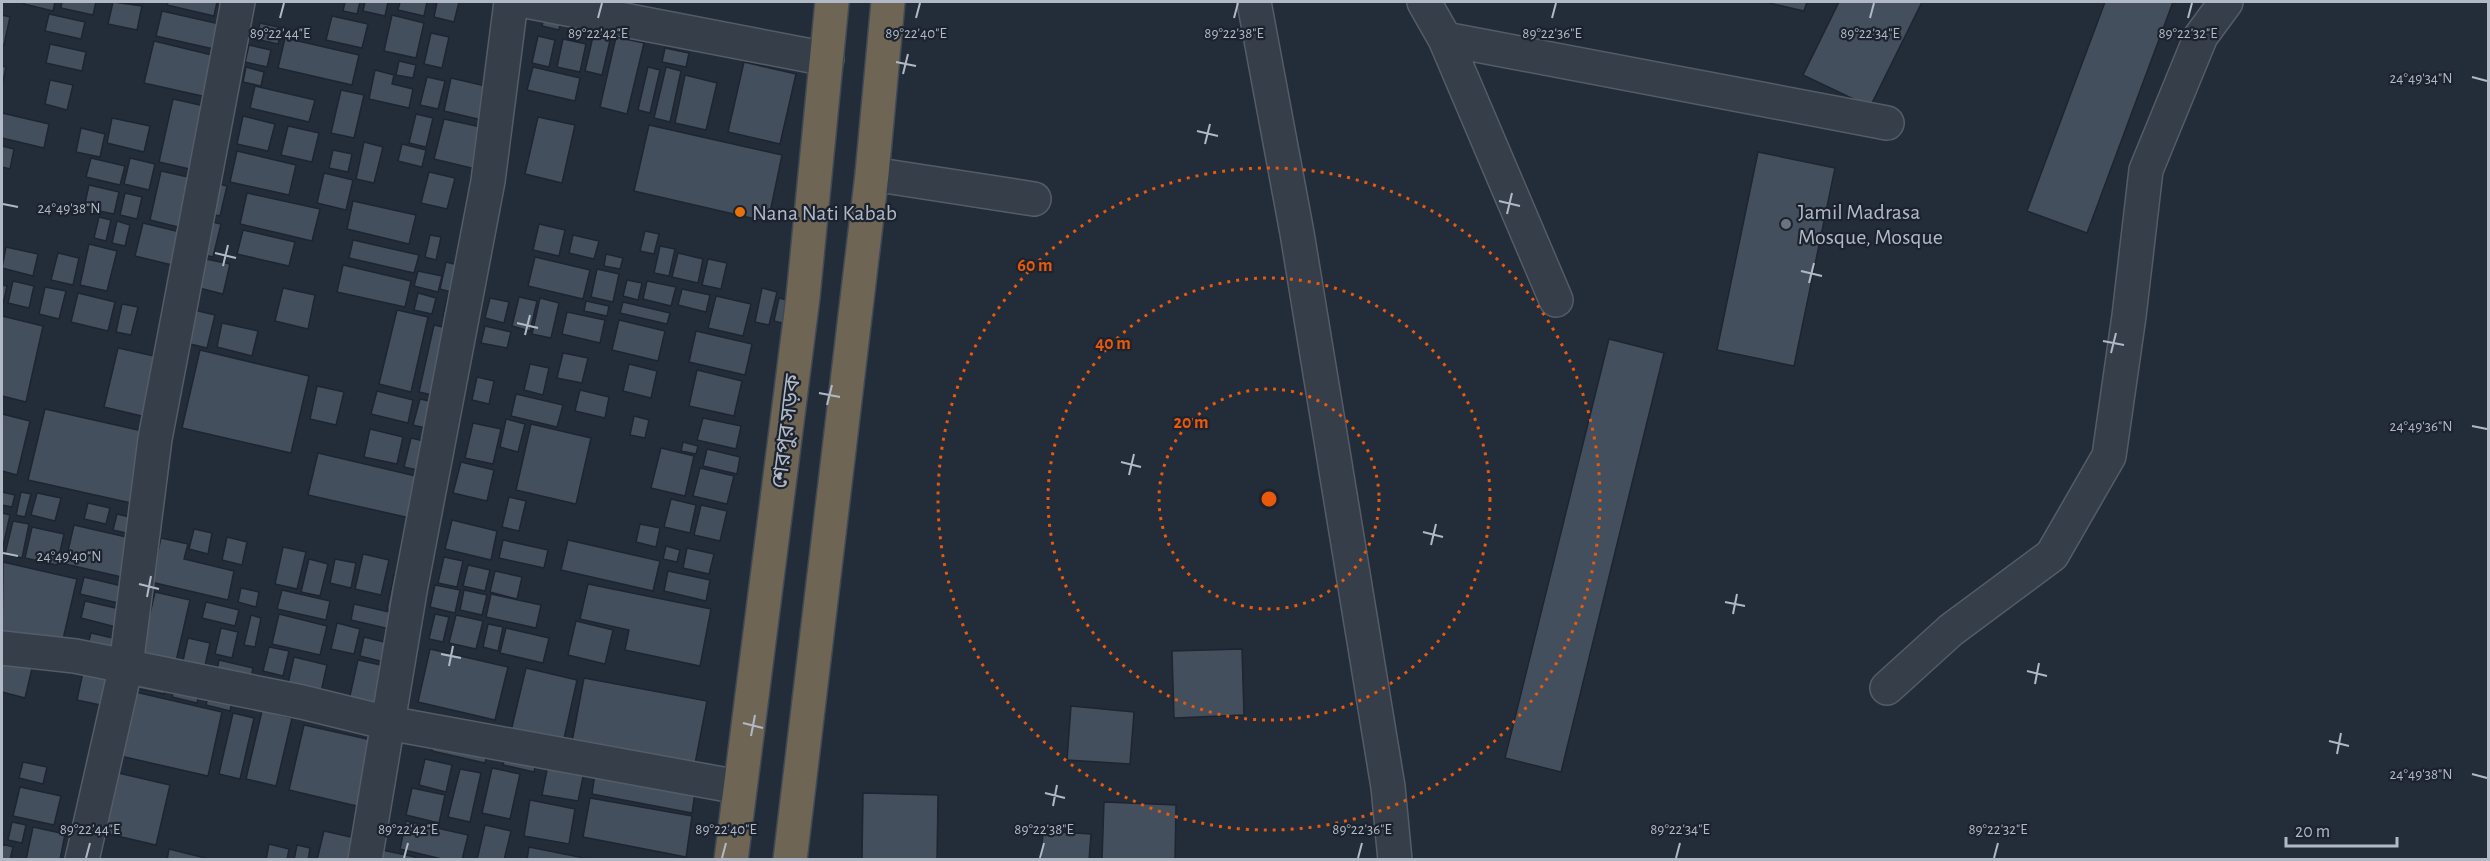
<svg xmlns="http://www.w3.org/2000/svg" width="2490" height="861" font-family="'Alegreya Sans','Noto Sans Bengali',sans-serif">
<rect width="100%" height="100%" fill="#232c39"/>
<!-- building -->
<path fill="#444f5e" stroke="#1e2530" stroke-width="1.5" d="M24,2H55L53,11L24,4Z
M62,2H96L93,15L61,8Z
M113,2L142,6L137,30L108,24Z
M168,2H217L214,16L167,5Z
M345,2H360L357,14L343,11Z
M365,2H388L385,16L363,11Z
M400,2H427L424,16L398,10Z
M437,2H459L454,22L434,17Z
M1765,2H1807L1804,11Z
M1839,2H1922L1870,107L1803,75Z
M2105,2H2173L2087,233L2027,211Z
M546,9L562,13L559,30L542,26Z
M162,11L224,25L218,50L156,36Z
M49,14L85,22L81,39L45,31Z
M2,15L10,17L4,45H2Z
M392,15L424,23L416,58L384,51Z
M571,15L587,19L582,38L567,34Z
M332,16L368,24L362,48L326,40Z
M260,23L282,28L278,44L256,39Z
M595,28L612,32L602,75L585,71Z
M431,33L449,37L442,68L424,64Z
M538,36L555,40L549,67L532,63Z
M616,37L644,43L627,114L600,107Z
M285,38L359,55L352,85L278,68Z
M563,39L586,44L580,72L557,67Z
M154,41L220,57L211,98L144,83Z
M50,44L86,52L82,71L46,63Z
M249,45L271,50L267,67L245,62Z
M665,48L689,53L686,67L662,62Z
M399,61L416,65L413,78L396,75Z
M744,62L796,74L780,144L728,132Z
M2,66L6,67L2,87Z
M246,67L264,72L261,86L243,82Z
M533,67L580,78L575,101L527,90Z
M648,67L660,70L650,113L638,110Z
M666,67L681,71L670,122L654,118Z
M375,70L394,75L392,84L413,89L409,108L369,99Z
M685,75L717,83L706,130L675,123Z
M427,77L445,81L438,109L420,105Z
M451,78L494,88L486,121L444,111Z
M50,80L73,85L67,110L45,104Z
M255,86L315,100L309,122L250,108Z
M341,90L364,95L354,138L331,133Z
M173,99L209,107L194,170L159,162Z
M2,113L49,124L44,148L2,138Z
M416,114L433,118L426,147L409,143Z
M243,116L275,124L268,151L237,144Z
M538,117L575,125L562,183L525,174Z
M112,118L150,126L144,152L107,143Z
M444,119L490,129L480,170L434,159Z
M649,125L782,155L768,222L634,191Z
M288,126L319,133L312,162L281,155Z
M81,128L105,134L100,157L76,152Z
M364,142L383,147L374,183L356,179Z
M402,144L426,150L422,167L398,161Z
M2,146L14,149L10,169L2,167Z
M333,150L352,154L348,172L329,168Z
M237,151L296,165L289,195L230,182Z
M1758,152L1835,168L1794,366L1717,350Z
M91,158L125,166L120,185L86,177Z
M130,158L155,164L149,190L124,184Z
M161,171L197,179L186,229L150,220Z
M429,172L455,178L447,209L421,203Z
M324,173L353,180L346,210L317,203Z
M211,182L227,186L220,216L204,213Z
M89,185L119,192L114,214L84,208Z
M125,193L142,197L137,219L120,215Z
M247,193L320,209L312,241L240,224Z
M353,201L416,215L409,244L347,229Z
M99,217L111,220L106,241L94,238Z
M200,219L221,224L213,257L192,252Z
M117,221L130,225L125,246L112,243Z
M143,223L180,232L172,265L135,256Z
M539,224L565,230L559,256L533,250Z
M243,230L295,242L289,266L237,254Z
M645,231L659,234L654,254L640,251Z
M430,235L441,237L436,260L425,257Z
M573,235L599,241L594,259L569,253Z
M353,240L419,255L414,273L349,258Z
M89,244L117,251L107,291L80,285Z
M660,246L675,249L669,276L654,273Z
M6,247L38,254L33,276L2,268Z
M58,253L79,258L73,285L51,280Z
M678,253L703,259L698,283L672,277Z
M606,254L623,258L620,269L604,266Z
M535,257L590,270L583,299L528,286Z
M201,258L230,264L223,294L195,287Z
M708,259L727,263L721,289L702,285Z
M446,262L466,267L459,294L440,289Z
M343,265L411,281L405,307L337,292Z
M597,269L619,274L613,302L591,297Z
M418,271L442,276L438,292L414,286Z
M627,280L642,283L638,300L623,296Z
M13,281L34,286L29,308L8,303Z
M647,281L676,287L671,306L643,299Z
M2,285L7,286L3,304H2Z
M45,287L66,291L59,319L39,314Z
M283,288L315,295L308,329L275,321Z
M762,288L777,292L769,325L755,322Z
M682,289L710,295L706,312L678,305Z
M78,293L115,302L108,331L71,322Z
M418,293L436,298L432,314L414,310Z
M448,295L461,298L456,319L443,316Z
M716,296L751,304L743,336L708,328Z
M519,297L537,301L530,331L512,326Z
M490,298L509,302L504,323L485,318Z
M540,298L559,303L551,338L532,334Z
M779,298L791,301L786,324L774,321Z
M586,301L609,306L607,316L584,311Z
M623,302L670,313L667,324L620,313Z
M122,304L138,307L131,335L116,332Z
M194,310L215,315L207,348L186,343Z
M397,310L428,317L411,392L379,384Z
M567,312L605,320L600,343L562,334Z
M2,316L43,326L26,402L2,396Z
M619,320L665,331L658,361L612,350Z
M222,323L258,331L252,356L217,347Z
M434,325L456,330L441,397L419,392Z
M485,326L511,332L507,348L481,343Z
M696,331L752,344L745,375L689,362Z
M1609,339L1664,353L1561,772L1505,758Z
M118,348L163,358L150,418L104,407Z
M200,350L309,376L291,453L182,428Z
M563,353L588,358L582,383L557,378Z
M530,364L549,368L543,395L524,390Z
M629,364L657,371L651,398L623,391Z
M697,370L742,381L734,416L689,406Z
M477,377L494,381L489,404L472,400Z
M317,386L344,392L336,425L310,419Z
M580,390L609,397L605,418L575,411Z
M377,391L413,400L408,423L371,414Z
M516,394L563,405L557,427L511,416Z
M420,399L439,403L433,430L413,425Z
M45,409L147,432L131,503L28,480Z
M2,414L30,421L17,475L2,471Z
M634,416L649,420L645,438L630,435Z
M703,418L741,426L736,449L697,440Z
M506,419L525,424L518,452L500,447Z
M473,423L501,429L493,464L465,458Z
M531,424L591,438L576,504L516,490Z
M370,429L403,437L397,464L364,457Z
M411,438L432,443L426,472L404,467Z
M683,442L698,446L696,454L681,451Z
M661,448L694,456L685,496L651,488Z
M707,449L740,457L737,474L703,466Z
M318,453L420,477L410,518L308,495Z
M461,462L494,470L487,501L453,493Z
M700,468L734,476L727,504L693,496Z
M2,492L15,495L12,507L2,505Z
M21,492L31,494L25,517L16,515Z
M37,493L61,498L55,521L31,515Z
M509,497L526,501L519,531L502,527Z
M671,499L696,505L690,533L664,527Z
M88,503L110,508L106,524L84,519Z
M701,505L727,511L720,541L694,535Z
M2,513L10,515L2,551Z
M117,514L138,519L134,535L113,530Z
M452,520L497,531L491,560L445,549Z
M13,521L29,524L22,558L5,554Z
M640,524L660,528L656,547L636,542Z
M74,525L135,539L126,578L65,564Z
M32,527L64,534L57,565L25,558Z
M194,529L212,533L208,554L189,549Z
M227,537L247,542L242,565L222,560Z
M161,538L188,544L184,559L234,571L228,600L151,582Z
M503,540L548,550L544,568L499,558Z
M568,540L660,561L653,591L561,570Z
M666,546L680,550L677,562L663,559Z
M283,547L306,552L297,589L275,584Z
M687,548L714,554L709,574L683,568Z
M363,554L389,560L381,595L355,589Z
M444,557L463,561L457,587L438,583Z
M309,559L328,564L320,596L301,592Z
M335,559L356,563L351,588L330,583Z
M3,562L77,579L61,648L2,634Z
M468,565L490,570L485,591L463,586Z
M495,571L522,577L517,599L490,592Z
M668,571L710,580L706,601L664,591Z
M394,575L409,578L401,612L387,609Z
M84,577L122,586L118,603L80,594Z
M588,584L711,609L700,666L625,650L629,630L580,619Z
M435,585L460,590L455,613L430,607Z
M241,588L259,592L256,607L238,602Z
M282,590L330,601L326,620L277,609Z
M464,590L487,595L482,615L460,610Z
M155,592L190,600L174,670L139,662Z
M491,594L541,605L536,628L486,617Z
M85,601L120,609L116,627L81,618Z
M206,602L239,610L235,626L202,618Z
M354,604L398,614L394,630L351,620Z
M279,614L327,626L320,655L272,644Z
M435,614L449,617L443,642L429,639Z
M251,615L261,618L255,647L244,645Z
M456,615L483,621L476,649L449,643Z
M576,621L613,630L605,664L568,655Z
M337,623L360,629L354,654L331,649Z
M488,624L503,627L498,651L483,647Z
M221,628L238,632L232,658L215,654Z
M506,628L549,638L543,663L500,653Z
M91,633L117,639L112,658L86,652Z
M364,637L396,645L392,664L360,656Z
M188,638L210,643L203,675L181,670Z
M269,647L289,651L283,676L263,671Z
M430,649L508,667L495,720L418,702Z
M1242,649L1244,715L1174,718L1172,651Z
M2,656L33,664L25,698L2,692Z
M294,657L327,665L319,701L286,693Z
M219,660L253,668L250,683L216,675Z
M358,660L394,668L384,708L349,700Z
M526,668L577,680L563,743L511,731Z
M83,672L112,679L105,706L77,700Z
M139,676L167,683L164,694L136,688Z
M584,678L707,701L694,769L571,747Z
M176,682L201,688L197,703L172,697Z
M210,689L234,694L230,711L206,705Z
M131,691L222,712L208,776L116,755Z
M1071,706L1134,712L1130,764L1067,760Z
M262,711L292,718L276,786L246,779Z
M233,713L254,718L240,779L219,774Z
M304,725L376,741L361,807L289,790Z
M435,738L488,750L485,763L432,751Z
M507,751L537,758L534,772L503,765Z
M425,759L452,765L446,792L419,785Z
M549,760L585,767L578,801L542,795Z
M23,762L47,767L43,784L19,778Z
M596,767L696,786L692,813L592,794Z
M492,768L520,774L510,819L482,813Z
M460,769L481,773L470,822L448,817Z
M114,772L170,785L156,845L100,832Z
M20,787L61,796L54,825L13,816Z
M412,788L445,795L439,823L406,815Z
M863,793L938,795L937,860H862Z
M590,798L692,816L686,857L583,837Z
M530,800L575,809L569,844L524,836Z
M1104,802L1176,805L1175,860H1102Z
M406,821L468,835L462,860H446L400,849Z
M12,822L26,825L22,843L8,840Z
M485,825L511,831L504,860H477Z
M33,827L65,834L60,860H26Z
M324,831L355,838L350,860H317Z
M1043,831L1091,834L1089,860H1041Z
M2,844L13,847L10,860H2Z
M269,844L289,849L287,860H266Z
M297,845L310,848L308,860H294Z
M529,847L589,859V860H527Z
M169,849L213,860H167Z
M382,850L415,857L414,860H380Z"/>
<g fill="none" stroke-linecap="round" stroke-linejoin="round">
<defs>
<path id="minor" d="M531,2L827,59
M1254,2L1297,233L1388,787L1395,860
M1424,2L1445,39L1556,300
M1445,39L1887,123
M872,174L1034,199
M2,648L75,656L302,702L388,723L739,787
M1887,688L1951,630L2052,555L2109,456L2129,316L2146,170L2201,36L2226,2
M82,860L126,666L155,439L238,2
M365,860L410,591L488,181L511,2"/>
<path id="highway" d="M731,860L803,297L832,2
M790,860L872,174L888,2"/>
</defs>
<!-- minor casing -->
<use href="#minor" stroke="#545c67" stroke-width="36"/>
<!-- highway casing -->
<use href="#highway" stroke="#414954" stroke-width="36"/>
<!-- minor -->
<use href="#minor" stroke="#363e4a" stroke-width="33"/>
<!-- highway -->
<use href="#highway" stroke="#6f6554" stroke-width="33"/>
</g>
<!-- ticks -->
<path fill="none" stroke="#b1b9c6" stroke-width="2" d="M280,18L284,3M598,18L602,3M916,18L920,3M1234,18L1238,3M1552,18L1556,3M1870,18L1874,3M2188,18L2192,3M896,62L916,66M903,74L908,54M2472,77L2487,81M1197,131L1218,136M1205,144L1210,124M1499,201L1520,206M3,204L18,207M1507,214L1512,193M215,253L236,258M223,266L228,245M1801,271L1822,276M1809,283L1814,263M517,323L538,328M525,335L530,315M2103,341L2124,345M2111,353L2116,333M819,393L840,397M827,405L832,385M2472,426L2487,429M1121,462L1141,467M1129,475L1134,454M1423,532L1443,537M1431,545L1436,524M3,553L18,556M139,584L159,589M147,597L151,576M1725,602L1745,606M1733,614L1737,594M441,654L461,658M449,666L453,646M2027,671L2047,676M2035,684L2039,663M743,723L763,728M751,736L755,715M2329,741L2349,746M2337,754L2341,733M2472,774L2487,778M1045,793L1065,798M1053,806L1057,785M86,858L90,843M404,858L408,843M722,858L726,843M1040,858L1044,843M1358,858L1362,843M1676,858L1680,843M1994,858L1998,843"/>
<!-- distance rings -->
<g fill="none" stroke="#e8590c" stroke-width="3" stroke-dasharray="3 6">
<circle cx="1269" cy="499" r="110"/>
<circle cx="1269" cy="499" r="221"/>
<circle cx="1269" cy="499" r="331"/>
</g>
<!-- markers -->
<circle fill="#e8710a" stroke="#1c232e" stroke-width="2" cx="740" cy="212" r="6"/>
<circle fill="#6b7280" stroke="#1c232e" stroke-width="2" cx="1786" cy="224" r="6"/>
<g text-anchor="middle" stroke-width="4.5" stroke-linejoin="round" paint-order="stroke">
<!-- poi labels -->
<g font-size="22" fill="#b1b9c6" stroke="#1c232e" text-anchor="start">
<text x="1798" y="219">Jamil Madrasa<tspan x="1798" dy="25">Mosque, Mosque</tspan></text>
<text x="752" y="220">Nana Nati Kabab</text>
</g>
<!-- street labels -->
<g font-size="22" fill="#b1b9c6" stroke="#1c232e">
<text transform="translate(785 431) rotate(-83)" y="8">শেরপুর সড়ক</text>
</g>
</g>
<g font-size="15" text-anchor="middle" fill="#b1b9c6" stroke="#1c232e" stroke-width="4.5" stroke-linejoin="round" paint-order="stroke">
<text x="280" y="38">89°22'44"E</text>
<text x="598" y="38">89°22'42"E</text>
<text x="916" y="38">89°22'40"E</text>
<text x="1234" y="38">89°22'38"E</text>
<text x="1552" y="38">89°22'36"E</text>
<text x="1870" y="38">89°22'34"E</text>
<text x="2188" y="38">89°22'32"E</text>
<text x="2421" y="83">24°49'34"N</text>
<text x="69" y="213">24°49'38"N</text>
<text x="2421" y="431">24°49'36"N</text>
<text x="69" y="561">24°49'40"N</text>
<text x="2421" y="779">24°49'38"N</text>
<text x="90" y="834">89°22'44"E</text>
<text x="408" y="834">89°22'42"E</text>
<text x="726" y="834">89°22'40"E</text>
<text x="1044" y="834">89°22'38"E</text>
<text x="1362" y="834">89°22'36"E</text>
<text x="1680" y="834">89°22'34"E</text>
<text x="1998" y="834">89°22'32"E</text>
</g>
<circle cx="1269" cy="499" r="9" fill="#e8590c" stroke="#1c232e" stroke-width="3"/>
<g font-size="18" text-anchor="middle" font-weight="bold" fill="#e8590c" stroke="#1c232e" stroke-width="4.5" stroke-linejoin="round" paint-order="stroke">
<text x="1035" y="271">60 m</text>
<text x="1113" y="349">40 m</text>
<text x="1191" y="428">20 m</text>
</g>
<!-- border -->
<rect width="2490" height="861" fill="none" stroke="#b1b9c6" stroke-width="6"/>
<!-- scale -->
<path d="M2286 837v9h111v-9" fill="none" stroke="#b1b9c6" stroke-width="3"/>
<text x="2295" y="837" font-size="18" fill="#b1b9c6" stroke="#1c232e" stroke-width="4.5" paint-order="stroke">20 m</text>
</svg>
